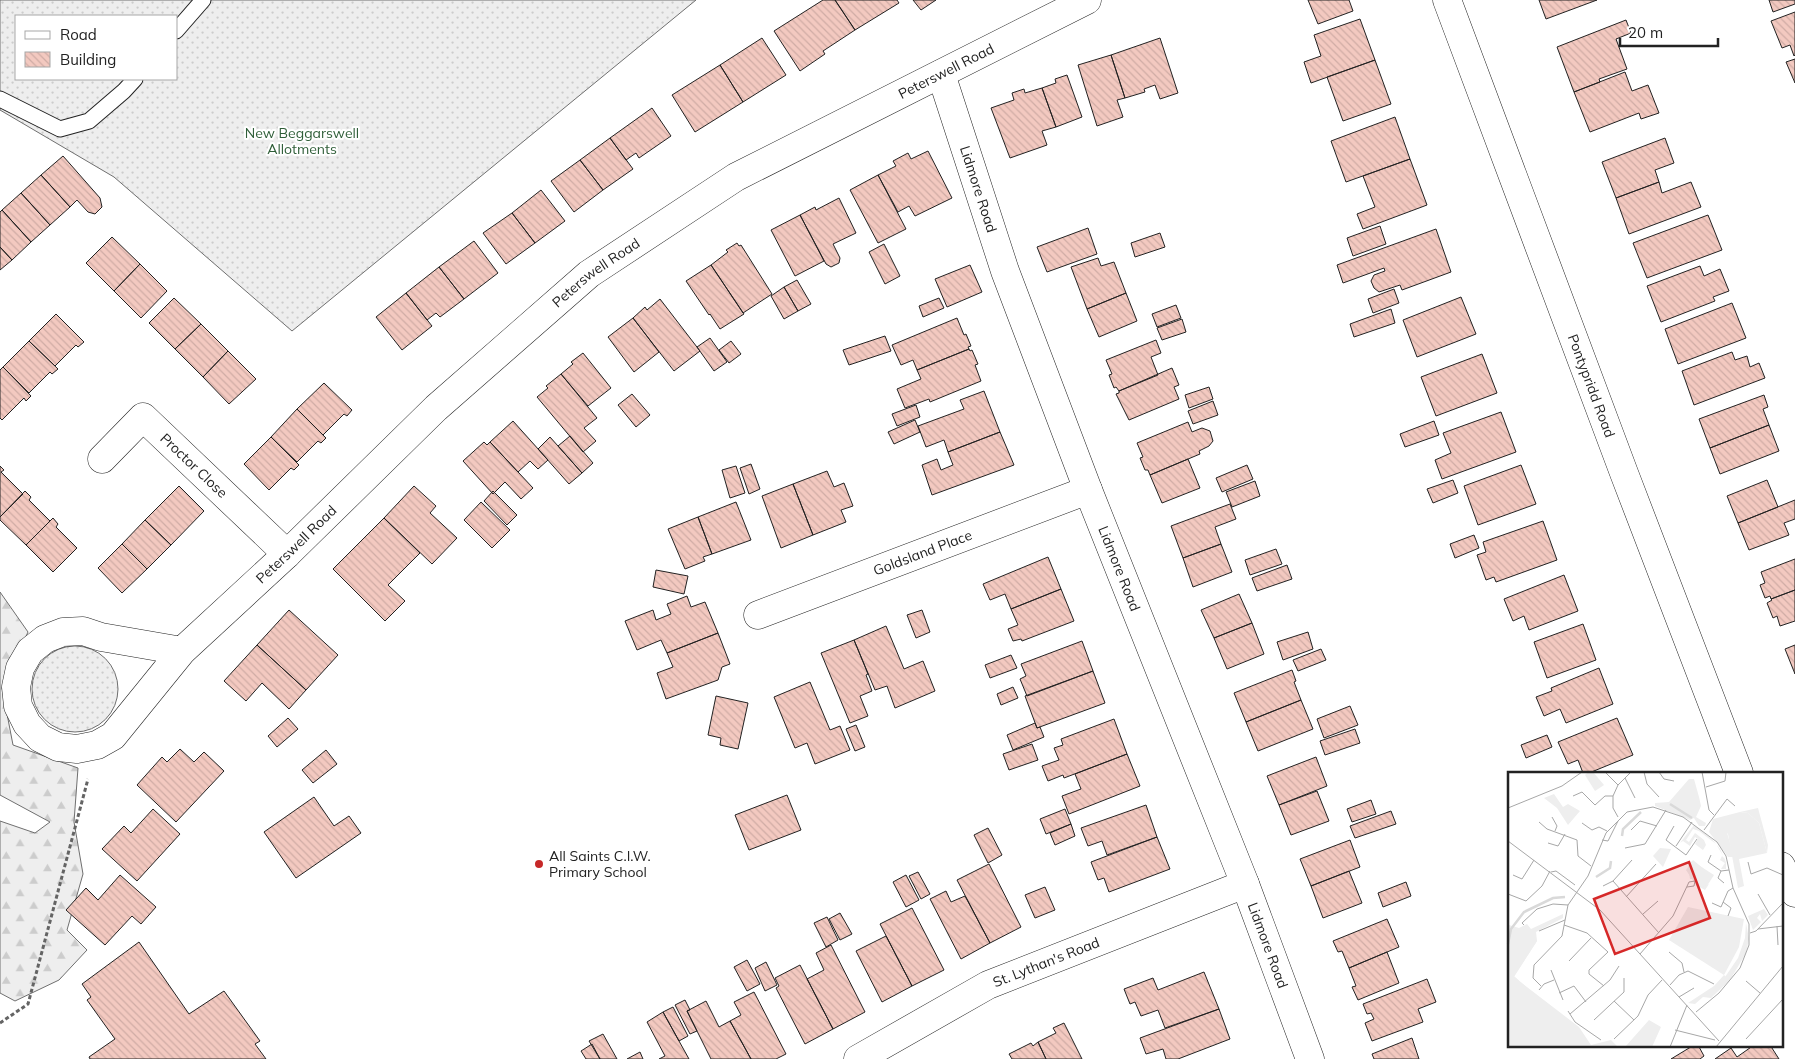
<svg xmlns="http://www.w3.org/2000/svg" width="1795" height="1059" font-family="Mulish,sans-serif">
<defs>
<pattern id="grass-dots" width="8" height="8" patternUnits="userSpaceOnUse" patternTransform="scale(1.25)"><rect width="8" height="8" fill="#eee"/><path d="M2 2h.1M6 6h.1" fill="none" stroke="#ccc" stroke-width="1.8" stroke-linecap="round"/></pattern>
<pattern id="forest-firs" width="22" height="20" patternUnits="userSpaceOnUse" patternTransform="scale(1.25)"><rect width="22" height="20" fill="#eee"/><path d="M5 1l3.5 6h-7zM16 11l3.5 6h-7z" fill="#ccc"/></pattern>
<pattern id="building-back-hatch" width="6" height="6" patternUnits="userSpaceOnUse" patternTransform="scale(1.25)"><rect width="6" height="6" fill="#f3c9c0"/><path d="M-1 5l2 2M0 0l6 6M5-1l2 2" fill="none" stroke="#d0aca5"/></pattern>
</defs>
<rect width="100%" height="100%" fill="#fff"/>
<!-- grass -->
<path fill="url(#grass-dots)" stroke="#6f6f6f" fill-rule="evenodd" d="M0,0H696L292,331L114,177L0,110ZM16,16H176V79H16Z
M32 689a43 43 0 1 1 86 0a43 43 0 1 1-86 0Z"/>
<!-- forest -->
<path fill="url(#forest-firs)" stroke="#6f6f6f" d="M0,592L28,632L2,688L13,745L78,768L74,822L83,874L67,930L87,950L59,980L15,1001L0,993V821L35,833L50,822L0,795Z"/>
<!-- building -->
<path fill="url(#building-back-hatch)" stroke="#222" d="M823,0H835L855,30L823,51L825,54L800,71L774,31Z
M835,0H897L899,3L855,30Z
M913,0H936L921,10Z
M1308,0H1349L1353,11L1318,24Z
M1539,0H1597L1546,19Z
M1769,0H1795V4L1773,12Z
M1795,12V55L1794,56L1790,45L1782,48L1771,21Z
M1360,19L1375,60L1311,83L1304,62L1321,56L1314,35Z
M1626,20L1631,33L1616,39L1627,69L1599,79L1600,82L1574,92L1557,47Z
M762,38L786,75L743,102L720,65Z
M1160,38L1178,93L1160,99L1155,85L1144,89L1145,92L1125,98L1111,55Z
M1111,55L1125,98L1117,100L1123,117L1097,126L1078,65Z
M1795,59V83L1786,62Z
M1375,60L1391,104L1343,121L1327,77Z
M720,65L743,102L695,132L672,95Z
M1625,72L1632,91L1648,85L1659,113L1641,119L1639,113L1590,132L1574,92Z
M1067,75L1082,117L1056,127L1042,88L1056,83L1055,79Z
M1042,88L1056,127L1042,131L1047,145L1010,158L991,108L1014,100L1012,93L1024,89L1025,93Z
M652,108L671,136L639,158L636,153L626,160L610,138Z
M1395,117L1410,159L1346,182L1331,141Z
M610,138L633,169L603,190L580,160Z
M1665,138L1674,163L1655,170L1659,182L1616,198L1602,162Z
M928,151L952,198L915,216L909,206L898,212L878,175L896,166L893,161L908,153L911,159Z
M63,156L100,198L102,207L95,214L88,212L77,200L70,207L41,175Z
M1410,159L1427,205L1363,229L1357,214L1375,207L1363,176Z
M580,160L603,190L574,212L551,181Z
M41,175L70,207L50,225L21,193Z
M878,175L906,229L878,243L850,190Z
M1659,182L1662,193L1691,182L1701,207L1629,234L1616,198Z
M541,190L565,221L535,243L512,213Z
M21,193L50,225L31,242L2,210Z
M839,198L856,233L833,244L840,258L839,263L831,267L826,264L800,215L815,207L816,210Z
M2,210L31,242L12,260L0,247V212Z
M512,213L535,243L506,264L483,233Z
M800,215L824,261L795,276L771,230Z
M1708,215L1722,250L1647,278L1633,243Z
M1380,226L1386,244L1353,256L1347,238Z
M1088,228L1097,254L1047,272L1037,247Z
M1436,229L1451,272L1402,290L1400,285L1379,292L1374,288L1371,281L1374,275L1385,271L1384,268L1343,283L1337,265Z
M1160,233L1165,247L1135,257L1131,243Z
M112,237L140,264L114,291L86,263Z
M474,241L498,273L464,299L439,267Z
M737,243L739,246L741,245L772,294L743,313L711,265L728,252L726,250Z
M884,244L900,276L885,284L869,252Z
M0,247L12,260L0,270Z
M1098,258L1101,266L1114,262L1126,293L1087,309L1071,267Z
M140,264L167,291L141,318L114,291Z
M711,265L744,314L720,329L710,314L709,315L686,281Z
M970,265L982,292L947,307L935,279Z
M1700,266L1704,276L1720,269L1729,291L1713,297L1715,301L1661,322L1647,286Z
M439,267L464,299L440,317L436,313L427,320L406,293Z
M797,280L811,304L798,311L784,287Z
M784,287L798,311L784,319L771,296Z
M1394,289L1399,303L1373,313L1368,299Z
M406,293L432,326L402,350L376,317Z
M1126,293L1137,321L1099,337L1087,309Z
M1461,297L1476,334L1417,357L1403,320Z
M174,298L201,324L175,349L149,323Z
M939,298L944,308L923,317L919,306Z
M660,299L700,351L674,371L633,318L645,307L647,310Z
M1732,303L1746,338L1678,364L1665,329Z
M1176,305L1181,318L1157,327L1152,314Z
M1391,309L1395,323L1354,337L1350,324Z
M56,314L84,342L78,347L76,345L55,366L29,341Z
M633,318L659,352L634,372L608,337Z
M957,318L964,335L966,334L971,346L968,347L969,349L917,370L913,360L901,365L892,345Z
M1182,319L1186,332L1162,340L1157,328Z
M201,324L228,351L203,377L175,349Z
M885,336L891,351L849,365L843,350Z
M710,338L727,362L714,371L697,347Z
M1156,340L1161,353L1151,357L1158,375L1119,391L1116,387L1114,388L1109,375L1112,374L1106,360Z
M29,341L58,369L52,374L50,372L29,393L3,367Z
M731,341L741,354L729,363L719,350Z
M969,349L970,351L972,350L978,364L975,365L981,381L930,402L929,399L905,408L897,389L921,379L917,370Z
M228,351L256,379L229,404L203,377Z
M1732,352L1735,360L1747,356L1750,367L1759,363L1765,378L1694,405L1682,371Z
M583,353L611,388L588,406L561,374L573,364L571,362Z
M1482,354L1497,393L1436,416L1421,377Z
M3,367L31,396L26,401L24,398L2,420L0,418V370Z
M1172,368L1179,385L1174,387L1179,399L1129,420L1116,394L1119,393V391Z
M561,374L597,418L584,428L596,441L583,452L537,397L548,388L546,386Z
M324,383L352,410L347,416L344,414L323,435L297,409Z
M1209,387L1213,399L1189,408L1185,395Z
M984,391L1000,432L948,452L944,440L926,447L918,426L964,409L960,400Z
M632,394L650,415L636,427L618,405Z
M1764,395L1768,407L1763,409L1769,425L1710,448L1699,419Z
M1213,401L1218,415L1193,424L1188,411Z
M916,405L920,417L897,426L892,414Z
M297,409L326,438L321,443L318,441L297,462L271,437Z
M1501,412L1516,452L1442,479L1435,460L1451,453L1443,433Z
M915,420L920,432L894,444L888,432Z
M513,421L548,460L538,469L530,461L518,472L490,442Z
M1434,421L1439,435L1405,447L1400,434Z
M1188,422L1192,432L1202,428L1210,431L1213,441L1209,446L1199,451L1200,454L1150,475L1148,470H1145L1140,458L1143,457L1137,443Z
M1769,425L1779,451L1720,474L1710,448Z
M1000,432L1014,465L932,495L922,465L937,459L941,470L953,465L948,452Z
M570,436L593,463L582,473L558,446Z
M271,437L299,465L294,470L291,468L269,490L244,464Z
M550,437L582,473L569,484L538,449Z
M484,442L487,445L490,442L533,488L521,499L505,482L493,494L463,461Z
M1188,459L1200,488L1162,503L1150,475Z
M751,464L760,489L749,494L740,468Z
M1247,465L1253,479L1222,492L1216,478Z
M1521,465L1536,504L1478,525L1464,486Z
M0,466L4,470L1,472L23,494L0,517Z
M736,466L745,493L730,498L722,470Z
M827,471L834,487L844,483L853,506L841,510L846,522L813,535L793,484Z
M1453,480L1458,493L1433,503L1427,489Z
M1767,480L1778,507L1738,523L1727,496Z
M1255,481L1260,496L1232,507L1226,492Z
M793,484L813,535L781,548L762,496Z
M179,486L204,511L171,545L145,520Z
M414,486L436,506L430,513L457,538L432,564L384,518Z
M25,491L31,497L29,500L50,521L26,545L0,520V517Z
M493,491L517,515L507,525L484,501Z
M1795,500V519L1784,523L1789,535L1749,550L1738,523Z
M481,502L510,530L492,548L464,520Z
M736,502L751,540L712,554L698,517Z
M1230,504L1236,519L1215,527L1221,544L1183,558L1171,526Z
M698,517L712,554L703,557L705,561L685,569L668,529Z
M53,518L58,524L56,527L77,548L53,572L26,545Z
M384,518L420,553L388,585L405,601L385,621L333,569Z
M145,520L171,545L147,569L122,544Z
M1543,521L1557,560L1496,582L1494,577L1486,580L1477,555L1486,552L1483,542Z
M1474,535L1479,548L1455,558L1450,544Z
M122,544L147,569L122,593L98,568Z
M1221,544L1232,572L1193,587L1183,558Z
M1276,549L1282,564L1250,575L1245,560Z
M1048,557L1061,589L1011,609L1005,594L990,600L983,584Z
M1795,559V590L1771,599L1770,596L1765,598L1760,585L1765,583L1761,572Z
M1287,565L1292,579L1257,591L1252,578Z
M656,570L688,576L684,594L653,587Z
M1564,575L1578,611L1529,630L1524,616L1513,621L1504,599Z
M1061,589L1074,621L1022,641L1021,639L1013,641L1008,629L1018,625L1011,609Z
M1795,590V621L1780,626L1777,616L1773,618L1767,603L1772,600L1771,599Z
M1239,594L1252,623L1214,638L1201,610Z
M687,596L691,607L705,602L718,633L667,653L661,640L637,650L625,621L653,610L656,620L671,614L667,604Z
M289,610L338,655L306,690L257,645Z
M922,610L930,632L916,638L907,615Z
M1252,623L1264,654L1227,669L1214,638Z
M1583,624L1596,660L1547,678L1534,642Z
M886,626L904,669L923,661L935,691L895,708L887,686L875,690L854,640Z
M1308,632L1313,649L1283,660L1277,642Z
M718,633L730,664L722,667L718,680L666,699L657,673L673,667L667,653Z
M854,640L868,674L866,675L872,691L860,696L868,716L850,723L821,653Z
M1082,641L1093,671L1027,696L1020,679L1026,676L1021,664Z
M257,645L306,690L289,709L262,683L246,701L224,681Z
M1795,645V674L1785,649Z
M1321,649L1326,660L1298,671L1293,660Z
M1011,655L1017,668L990,678L985,665Z
M1599,668L1613,704L1566,723L1560,709L1544,716L1536,697L1552,691L1551,688Z
M1292,670L1296,681L1294,682L1301,700L1246,722L1234,693Z
M1093,671L1105,703L1037,728L1025,696Z
M810,682L830,730L840,726L850,750L815,764L807,743L795,748L774,697Z
M1013,687L1018,698L1001,705L997,694Z
M716,696L748,703L738,749L720,745L721,738L708,735Z
M1301,700L1313,729L1258,751L1246,722Z
M1350,706L1358,725L1324,738L1317,719Z
M288,718L298,729L277,747L268,736Z
M1617,718L1633,755L1589,773H1583L1578,760L1568,764L1558,742Z
M1114,719L1127,754L1064,778L1063,775L1048,781L1042,766L1059,760L1054,748L1063,745L1061,739Z
M1035,723L1037,728L1040,727L1044,737L1013,750L1007,735Z
M856,725L865,747L855,751L846,729Z
M1355,729L1360,743L1325,755L1320,741Z
M1547,735L1552,747L1526,758L1521,745Z
M1032,744L1038,760L1009,770L1003,754Z
M180,749L194,762L204,752L224,771L176,822L137,785L162,757L167,762Z
M326,750L337,764L313,783L302,770Z
M1127,754L1140,786L1069,814L1062,796L1081,789L1075,774Z
M1316,757L1327,786L1279,805L1267,776Z
M1317,791L1329,821L1291,835L1279,805Z
M787,795L801,830L749,850L735,815Z
M314,797L334,826L349,816L361,833L296,878L264,832Z
M1371,800L1376,814L1352,822L1347,809Z
M1146,805L1157,837L1107,855L1102,841L1088,846L1081,828Z
M153,809L180,834L137,881L102,849L124,826L131,833Z
M1065,809L1071,824L1046,834L1040,819Z
M1391,811L1396,824L1355,838L1350,826Z
M1071,824L1075,836L1055,845L1050,833Z
M988,828L1002,855L988,863L974,835Z
M1157,837L1170,869L1109,892L1104,878L1098,880L1091,862Z
M1350,840L1360,867L1311,886L1300,859Z
M989,864L1021,927L990,943L957,880Z
M1349,871L1362,903L1323,918L1311,886Z
M918,872L930,894L921,899L909,876Z
M120,875L156,907L141,924L132,916L105,945L66,910L86,888L98,900Z
M906,875L919,900L906,907L893,882Z
M1406,882L1411,896L1383,907L1378,893Z
M1045,887L1055,910L1035,918L1025,895Z
M946,891L951,902L965,896L990,943L961,959L930,899Z
M912,908L944,970L912,986L880,924Z
M840,913L852,934L840,940L829,919Z
M827,917L838,940L826,947L814,923Z
M1387,919L1399,947L1349,968L1342,951L1338,952L1333,941Z
M886,936L912,986L882,1002L856,951Z
M139,942L189,1014L224,991L260,1041L255,1044L266,1059H90L89,1057L115,1039L87,1000L91,997L82,984Z
M831,945L865,1012L833,1029L807,979L824,970L816,953Z
M1387,952L1399,983L1358,1000L1352,987L1356,986L1349,968Z
M747,960L760,984L747,991L734,967Z
M766,962L777,985L765,991L755,968Z
M800,965L833,1029L805,1044L776,988L779,986L775,978Z
M1204,972L1219,1009L1165,1028L1158,1010L1141,1016L1135,1002L1130,1004L1124,989L1153,978L1158,990Z
M1427,979L1436,1002L1418,1009L1423,1022L1372,1041L1365,1023L1374,1019L1371,1013L1367,1014L1363,1004Z
M754,992L786,1054L776,1059H751L730,1021L741,1015L734,1002Z
M685,1000L690,1010L687,1011L697,1031L690,1034L675,1005Z
M706,1001L719,1027L730,1021L751,1059H711L687,1011Z
M673,1007L688,1036L679,1041L663,1012Z
M1219,1009L1230,1039L1178,1059H1166L1163,1049L1146,1054L1140,1038Z
M663,1012L679,1041L689,1059H659L665,1056L647,1022Z
M1064,1023L1082,1059H1046L1038,1042L1056,1033L1053,1028Z
M603,1034L617,1059H600L589,1041Z
M1412,1038L1419,1059H1374L1372,1054Z
M1038,1042L1046,1059H1012L1009,1054L1031,1043L1033,1046Z
M592,1044L600,1059H586L581,1051Z
M1694,1045H1698L1704,1056L1700,1059H1671Z
M1754,1045H1770L1779,1059H1715L1731,1048L1737,1057Z
M640,1052L643,1059H627Z"/>
<g fill="none" stroke-linecap="round" stroke-linejoin="round">
<defs>
<path id="service" d="M176,31L203,0
M0,99L60,129L89,121L124,91L135,79"/>
<g id="minor">
<path id="s1" d="M941,74L1005,271L1088,490L1245,884L1310,1059"/>
<path id="s2" d="M102,459L143,417L287,554"/>
<path id="s3" d="M758,615L1088,490"/>
<path id="s4" d="M182,651L101,637L83,631L63,632L45,639L30,651L20,668L16,687L18,706L27,724L40,738L58,747L77,749L97,745L113,736L182,651L287,554L436,408L589,274L736,177L1087,0"/>
<path id="s5" d="M858,1059L988,985L1245,884"/>
</g>
<g id="secondary">
<path id="s6" d="M1447,0L1624,473L1739,773"/>
<path d="M1781,866L1795,893"/>
</g>
</defs>
<!-- service casing -->
<use href="#service" stroke="#222" stroke-width="17"/>
<!-- minor casing -->
<use href="#minor" stroke="#222" stroke-width="29"/>
<!-- secondary casing -->
<use href="#secondary" stroke="#222" stroke-width="29"/>
<!-- path -->
<path stroke="#646464" stroke-width="3" stroke-dasharray="4 2.5" stroke-linecap="butt" d="M0,1023L28,1004L88,779"/>
<!-- service -->
<use href="#service" stroke="#fff" stroke-width="15"/>
<!-- minor -->
<use href="#minor" stroke="#fff" stroke-width="28"/>
<!-- secondary -->
<use href="#secondary" stroke="#fff" stroke-width="28"/>
</g>
<!-- markers -->
<circle fill="#c62828" stroke="#fff" stroke-width="2" cx="539" cy="864" r="5"/>
<g text-anchor="middle" stroke-width="4" stroke-linejoin="round" paint-order="stroke">
<!-- street labels -->
<g font-size="14" fill="#222" stroke="#fff">
<text dy="5" stroke="none"><textPath href="#s4" startOffset="1411">Peterswell Road</textPath></text>
<text dy="5" stroke="none"><textPath href="#s1" startOffset="121">Lidmore Road</textPath></text>
<text dy="5" stroke="none"><textPath href="#s4" startOffset="1006">Peterswell Road</textPath></text>
<text dy="5" stroke="none"><textPath href="#s6" startOffset="412">Pontypridd Road</textPath></text>
<text dy="5" stroke="none"><textPath href="#s2" startOffset="129">Proctor Close</textPath></text>
<text dy="5" stroke="none"><textPath href="#s4" startOffset="601">Peterswell Road</textPath></text>
<text dy="5" stroke="none"><textPath href="#s3" startOffset="176">Goldsland Place</textPath></text>
<text dy="5" stroke="none"><textPath href="#s1" startOffset="526">Lidmore Road</textPath></text>
<text dy="5" stroke="none"><textPath href="#s1" startOffset="931">Lidmore Road</textPath></text>
<text dy="5" stroke="none"><textPath href="#s5" startOffset="212">St. Lythan's Road</textPath></text>
</g>
<!-- park labels -->
<g font-size="14" fill="#2f5e38" stroke="#fff">
<text x="302" y="138">New Beggarswell<tspan x="302" dy="16">Allotments</tspan></text>
</g>
<!-- poi labels -->
<g font-size="14" fill="#222" stroke="#fff" text-anchor="start">
<text x="549" y="861">All Saints C.I.W.<tspan x="549" dy="16">Primary School</tspan></text>
</g>
</g>
<!-- overview -->
<g transform="translate(1508 772)">
<rect width="275" height="275" fill="#fff"/>
<path d="M80,0H85L96,13L87,19L77,3ZM232,40L240,41L251,51L259,81L231,87L236,114L230,116L220,62L205,47ZM186,53L204,67L212,77L218,90V97H213L217,91L212,88L214,84L217,87L208,72L191,59L185,57L178,68L181,70L187,61L196,68L198,73L195,78L187,72L190,67L187,65L182,74L175,69L172,71ZM152,76L163,77L155,95L145,84ZM184,89L206,103L197,117L188,114L187,107H182L180,94ZM180,135L236,147L231,175L216,203L161,168ZM256,137L260,143L254,149L252,142L249,146L253,150L245,158L240,144ZM238,151L241,167L238,181L222,208L217,205L230,186L237,166Z" fill="#eee"/>
<path d="M181,7H186L191,25L193,34L188,45L198,51L197,54H191L186,46L182,48L147,34V31L161,30ZM250,36L260,73L259,81L251,51L240,41L232,40ZM205,47L218,57L226,85H220L201,60ZM185,88L196,97L185,93L187,102L183,104H206L191,107L195,115L201,112L197,118L188,113L178,98ZM55,142V146L28,160L29,169L6,204L17,214L0,275L1,153L11,156L19,152L23,157ZM216,203L222,208L203,226L195,225L187,232L180,231L206,214Z" fill="#eee"/>
<path d="M46,22L55,35L60,32L72,39L60,53L49,36L36,26ZM29,169L6,205L71,255L83,273L103,268L110,275H0V176ZM141,248L153,255L144,275H117Z" fill="#eee"/>
<path fill="none" stroke="#d9d9d9" stroke-width="2.5" d="M162,32L184,46M114,64L115,57L133,40M88,105L102,96L103,89M0,172L3,157L16,140L45,126L57,125"/>
<path fill="none" stroke="#a7a7a7" stroke-width="1" d="M97,0L110,13M136,0L139,12L151,25M151,0L156,7L166,9M194,0L201,38L206,43M117,6L127,26M198,15L217,9L218,0M65,24L74,20L87,33L97,24H105M0,36L54,14L74,0M44,45L49,54L47,59M110,45L105,36V24L110,13L123,0M31,50L39,57L69,68L70,84L83,94M74,51L84,58L91,55L99,59M166,54L158,68L178,83L189,67M123,58L132,49L149,54M196,58L219,27L227,34M94,68L100,69L110,49M0,69L92,138L211,269M40,71L50,74L57,62M168,74L184,50M117,76L137,72L158,38M203,83L200,90L213,99L221,98M240,90L243,102L259,96L275,103M213,99L210,106L216,111M43,100L48,99L67,113M5,103L14,107L26,88M105,109L151,161M95,114L105,109L124,88M0,122L18,129L34,114L42,99M250,122L262,143M118,125L148,92M215,130L223,136L220,144M204,131L213,135L220,119L225,116M135,142L150,129M16,153L14,151L29,137L45,132L60,133M56,153L79,161L100,180L81,198V202L96,214M269,154L270,173M250,157L275,154M31,159L57,148M242,161L248,159L275,131M161,180L174,191L176,200M132,182L165,144L181,110L187,109L186,114L179,115M61,189L83,166M43,198L55,228M238,209L252,221M162,213L171,203L180,199L206,212M33,214L25,206L26,193L54,164L60,133L80,104L98,61L119,40L145,35L175,45L209,70L218,84L225,116L241,152V173L232,196L211,221L188,240M31,218L36,212L46,208M51,221L66,214L78,230M171,225L186,216M106,229L126,248M60,239L67,250L93,268M62,242L102,208L111,194M86,248L116,220V206M167,258L207,268M106,267L130,244L140,223L154,208M238,267L275,227M162,275L179,233M208,275L275,194"/>
<path fill="#d62828" fill-opacity="0.15" stroke="#d62828" stroke-width="2.5" d="M181,90L202,146L107,182L86,127Z"/>
<rect width="275" height="275" fill="none" stroke="#222" stroke-width="2.5"/>
</g>
<!-- legend -->
<rect x="15" y="15" width="162" height="65" fill="#ffffff" stroke="#a7a7a7"/>
<rect x="25" y="31" width="25" height="8" fill="#ffffff" stroke="#a7a7a7"/>
<text x="60" y="40" font-size="15" fill="#222222">Road</text>
<rect x="25" y="52" width="25" height="15" fill="url(#building-back-hatch)" stroke="#a7a7a7"/>
<text x="60" y="65" font-size="15" fill="#222222">Building</text>
<!-- scale -->
<path d="M1620 38v8h98v-8" fill="none" stroke="#222222" stroke-width="2.5"/>
<text x="1628" y="38" font-size="15" fill="#222222" stroke="#ffffff" stroke-width="4" paint-order="stroke">20 m</text>
</svg>
